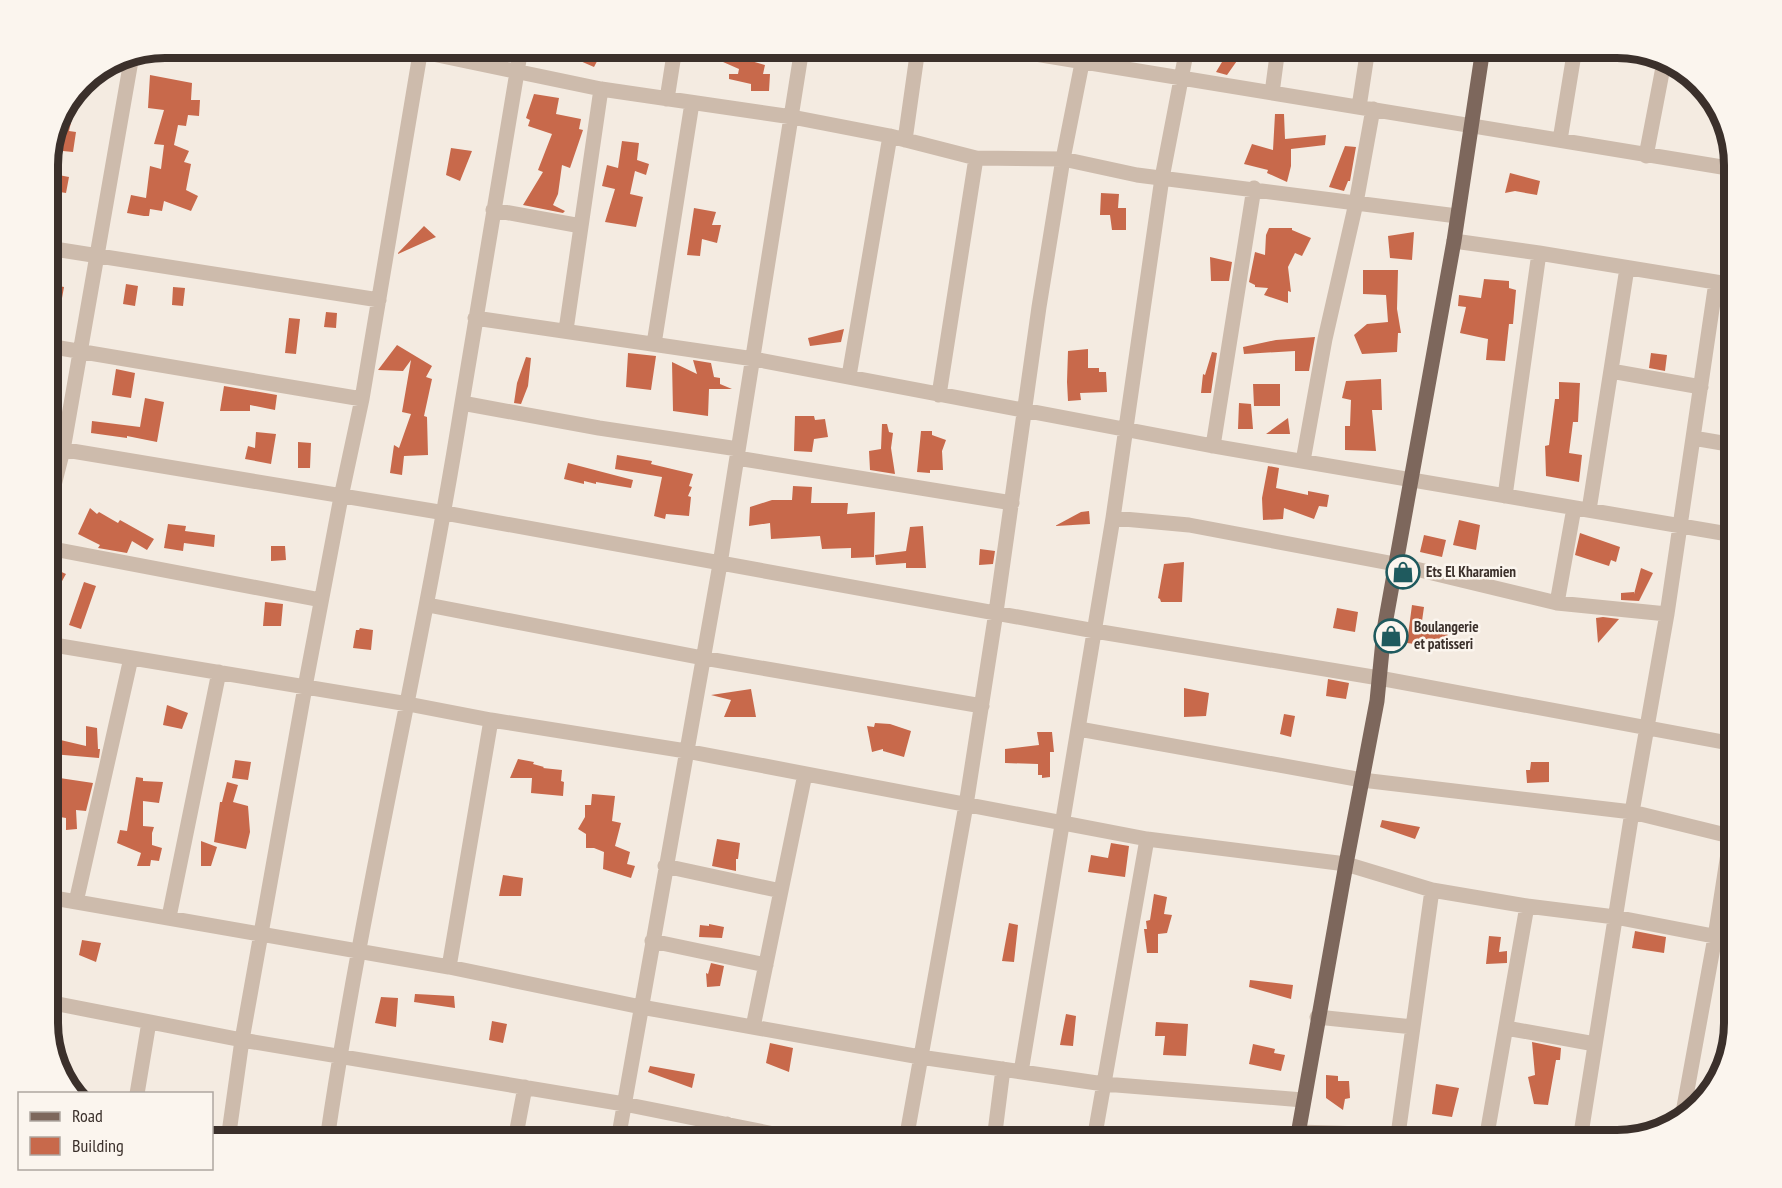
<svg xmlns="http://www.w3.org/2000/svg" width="1782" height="1188" font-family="'PT Sans Narrow',sans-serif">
<rect width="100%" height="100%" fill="#f4ebe1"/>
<!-- building -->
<path fill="#c8694b" d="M554,48H604L594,67L578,60L577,62L567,58L568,55Z
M1227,48H1246L1227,75L1216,72L1222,62Z
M717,51L765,65L763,74H770L769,91H751V84L729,79V74H738L739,69L714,58Z
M150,75L192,83L191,100H200L199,116L188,115L186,126L178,125L174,145L189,151L184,162L191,164L186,190L198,196L191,211L164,201L162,211L150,209L149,216H144L127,213L131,195L146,198L150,166L161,169L164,145L154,144L164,110L148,108Z
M534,94L559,98L556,114L581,119L579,129L583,130L570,168L562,165L558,194L553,205L565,211L563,213L523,205L543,172L538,170L552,134L528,126L530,120L526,118Z
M63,112L73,114L69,131L76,132L73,152L63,151L62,136H53L57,120Z
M1275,114H1284L1285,139L1326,135L1325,145L1291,149V166L1287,182L1267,173L1268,170L1244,164L1252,144L1273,150Z
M622,141L639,143L637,160L649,164L646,175L635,171L630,194L643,197L636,227L605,222L615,189L602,186L607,165L618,168Z
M1345,146L1356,147L1350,181H1348L1344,191L1329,187Z
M451,148L472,151L460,181L446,175Z
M48,173L69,177L66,193L48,190Z
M1510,173L1540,181L1537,195L1515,191L1505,193Z
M1101,193L1119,194L1118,208H1126V230H1112L1110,215H1100Z
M694,208L716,212L712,225H721L717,243L702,239L700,256L687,255Z
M424,226L436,237L398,254V253Z
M1269,228H1292V230L1311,238L1302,256L1295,253L1288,267L1291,292L1288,291V303L1264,295L1268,288L1255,287V285L1249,282L1255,252L1265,255L1266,235Z
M1414,232L1412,260L1390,258L1388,236Z
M1210,257L1232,262L1229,281H1211Z
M1363,270H1398L1397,309L1401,333H1398L1397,352L1362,354L1354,335L1367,324L1388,322L1386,295L1363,294Z
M1484,279L1509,281V288L1516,290L1513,324H1509L1505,361L1486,360L1488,339L1460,333L1466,307L1458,306L1459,295L1481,298Z
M48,284L64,287L55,337L48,336Z
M126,284L138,286L135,306L123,304Z
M173,287L185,288L183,306L172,305Z
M326,312L337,313L336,328L324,327Z
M289,318L300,319L296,354L285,353Z
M844,329L841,342L810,346L808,338Z
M1315,337L1309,371H1295V351L1244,354L1243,347L1276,340Z
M397,345L432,366L426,377L432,379L424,416L427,417L428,455L404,456L402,475L390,473L394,445L399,448L411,414L402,412L411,360L403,371L378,370Z
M1088,349V368H1099V372H1106L1107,392L1080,393L1081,400L1068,401L1067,382L1068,351Z
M1212,352L1217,353L1211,393H1201L1203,374L1205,375Z
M628,353L656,356L651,390L626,387Z
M1651,353L1667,355L1665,371L1649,368Z
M526,357L531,358L528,386L521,404L514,403L517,383Z
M693,360L711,363L714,377L720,378V384L732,389H709L708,416L673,411L672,362L697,374Z
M116,369L135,373L131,398L112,395Z
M1381,379L1382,410H1372L1376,451L1345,450V426H1350L1351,400L1342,398L1346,381Z
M1559,382L1580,383L1578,422H1573L1569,453L1582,455L1579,482L1546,476L1545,446L1549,445L1555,399H1559Z
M1253,384H1280V406H1254Z
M224,386L277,395L275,410L250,405V411H220Z
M145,398L164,402L157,442L127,436V438L91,433L92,421L140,427Z
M1239,403L1251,404L1253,429H1238Z
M795,416H814L815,420L825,419L828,437L814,439L812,452L794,451Z
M1288,418L1290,434H1266Z
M882,424H887L889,432L893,433L891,448L895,474L870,470L869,451L881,449Z
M921,431H932V435L946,440L942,451L943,470H930V473L917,472Z
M256,432L276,434L271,464L245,459L248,446L255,448Z
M298,442L311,443L310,468H298Z
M617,455L652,461L651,464L693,474L689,486L692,487L688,496L691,497L689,516L666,514L665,519L654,516L662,477L615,469Z
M568,463L633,480L631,488L596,482V484L584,481V484L564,479Z
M1268,466L1279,468L1276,488L1308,495V491L1329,495L1327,507L1319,506L1314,519L1284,508L1283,519L1263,520L1262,498Z
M793,486L812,487L811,503H848L847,514L875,512L874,557L851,558V548L822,549L820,536L771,539L770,523L749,526L750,507L772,500H792Z
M90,508L97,514L99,512L118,523L120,520L154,539L147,550L132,541L127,553L98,548L100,545L78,534Z
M1089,511L1090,524L1055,526L1081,512Z
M1459,520L1480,525L1476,550L1453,545Z
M168,524L186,526L185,531L215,535L214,547L184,543L183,551L164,548Z
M923,526L926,568H906V563L876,565L875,555L906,551L910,527Z
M1580,533L1620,547L1616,562L1611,560L1609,566L1575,555Z
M1424,535L1446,540L1442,557L1420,552Z
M271,546H285L286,560L271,561Z
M980,549L995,551L993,564L979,565Z
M1184,562L1182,602H1161L1160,599L1158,598L1164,564Z
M1641,568L1653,573L1639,601L1621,600V593L1634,592V594Z
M55,569L66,574L49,604L48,586Z
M84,582L96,586L81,629L69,625Z
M265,602L283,604L281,626H263Z
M1412,605L1424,607L1420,635L1428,622H1449L1446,648L1407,643Z
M1337,608L1358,612L1355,632L1333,628Z
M1603,617L1619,619L1598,643L1596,618Z
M360,628L373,630L371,650L353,648L356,630H359Z
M1328,679L1349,683L1346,699L1326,696Z
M1184,688L1209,693L1206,716L1184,717Z
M751,689L756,717H724L731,700L711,695Z
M167,705L188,713L182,729L163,725Z
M1284,714L1295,716L1291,737L1280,734Z
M875,723L890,724L911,731L904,757L883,751V749L872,752L867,726L874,727Z
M86,726L97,728L98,749H100L99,758L52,754V738L86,746Z
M1037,732H1052L1054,752H1050V777L1042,778V775H1038V764L1005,763V749L1039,745Z
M518,759L534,762L533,764L544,767L543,768L562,770L561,781L564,782L563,796L531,793L532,778H510Z
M235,760L251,762L248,780L232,778Z
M1531,762H1549V782L1527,783L1526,770H1530Z
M53,777L93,783L86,811L76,810L77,829L66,830V818L48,815V794Z
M136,777L143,778V781L163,782L159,803L143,801V826L154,827L152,833V845L162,848L159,861L151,860L150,866H137L141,853L117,843L120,830L127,831Z
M227,782L238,785L233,802L248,806L250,832L246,849L214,842L220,802H222Z
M592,794L615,796L612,821L621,823L615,846L630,852L627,864L635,866L631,878L603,869L604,852L594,848H586V834L578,829L585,817V805H591Z
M1382,820L1420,827L1415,839L1380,827Z
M717,839L740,843L738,859H736V871L712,866Z
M201,841L217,847L211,866H201Z
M1111,843L1129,846L1125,877L1088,872L1091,855L1108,858Z
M503,875L523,878L521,896H499Z
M1154,894L1167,897L1164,914L1172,915L1167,933L1158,934V953H1147L1144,929H1147L1146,921L1150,920Z
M1009,923L1018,925L1014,962L1002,961Z
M709,924L724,927L722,938L699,937L700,925L709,926Z
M1635,931L1666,937L1664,953L1632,948Z
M1489,936L1501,937L1499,952L1507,951V963L1486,964Z
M82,940L101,943L96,962L79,955Z
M711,963L724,966L720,986L707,987L706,973L708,974Z
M1250,980L1293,985L1291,999L1249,987Z
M415,994L454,996L455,1008L414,1002Z
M381,997L398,998L396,1027L375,1023Z
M1066,1014L1076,1016L1073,1046L1060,1045Z
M492,1021L507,1024L503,1043L489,1040Z
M1156,1022L1188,1024L1186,1056L1163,1055L1165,1036H1155Z
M1532,1042L1561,1048L1560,1060H1556L1548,1105L1534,1104L1528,1077L1535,1075Z
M770,1043L793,1048L789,1072L766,1063Z
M1253,1044L1275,1049L1274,1053L1285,1055L1281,1071L1249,1064Z
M650,1066L695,1074L692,1088L648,1072Z
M1326,1075L1338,1076V1081H1349L1350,1098L1345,1099L1343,1110L1326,1098Z
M1436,1084L1459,1088L1452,1117L1432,1114Z"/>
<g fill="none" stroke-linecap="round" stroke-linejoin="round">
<!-- minor -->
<path stroke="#cdbbac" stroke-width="15" d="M404,48L601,89L792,117L890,136L976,158L1063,159L1137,175L1457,216
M521,48L462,403L599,428L738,449
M999,48L1734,169
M1272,93L1278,48
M667,99L675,48
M1359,107L1368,48
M905,140L918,48
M1560,140L1575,48
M1646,156L1664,62
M493,210L581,226
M1454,241L1539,253L1734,285
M48,248L379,300
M1729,285L1734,253
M475,318L754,359L1213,446L1734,535
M566,330L601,89
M654,344L692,103
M48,346L362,399
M1611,371L1701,387
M849,376L890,136
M939,395L976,158
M1693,438L1734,445
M1213,446L1254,188
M48,447L445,513L1095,631L1379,678L1734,744
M737,458L1012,503
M1303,461L1325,339L1356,203L1373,109
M1505,496L1539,253
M48,509L63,450L132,55
M1589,510L1627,268
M1113,518L1189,525L1395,564L1557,603L1667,614
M48,548L321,600
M1557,603L1574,508
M428,605L703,658L982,706
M48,644L408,704L491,720L686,751L1147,839L1346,864L1432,890L1527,906L1615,917L1734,940
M1079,729L1362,780L1632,812L1734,837
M665,866L781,891
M48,897L449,967L641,1007L920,1057L1104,1084L1303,1100
M76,902L131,658
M169,917L219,672
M652,941L766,965
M449,967L491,720
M48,1002L242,1040L624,1104L804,1140
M1317,1017L1413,1027
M753,1027L805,774
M1506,1028L1595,1044
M1021,1072L1113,518L1162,178L1187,48
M137,1094L149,1022
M1682,1118L1715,937L1734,815
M1298,1132L1398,1135L1438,1140
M1398,1135L1432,890
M228,1140L242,1040L305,687L341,497L362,399L421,48
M327,1140C363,893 423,650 462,403
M515,1140L525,1087
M618,1140L720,564L802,48
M725,1140L727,1124
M906,1140L966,805L996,612L1039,307L1063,159L1085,48
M994,1140L1003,1069
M1094,1140L1147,839
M1486,1140L1527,906
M1580,1140L1632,812L1667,614L1716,282"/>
<!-- major -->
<path stroke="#7d675c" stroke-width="15" d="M1297,1140L1346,864L1377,701L1384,630L1454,241L1483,48"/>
</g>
<!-- icons -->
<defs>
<symbol id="shop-ring" viewBox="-11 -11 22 22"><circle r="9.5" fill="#fbf5ee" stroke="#1f5a5e" stroke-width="1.5"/><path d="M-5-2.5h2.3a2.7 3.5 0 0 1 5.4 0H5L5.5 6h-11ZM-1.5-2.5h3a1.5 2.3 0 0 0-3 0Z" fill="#1f5a5e"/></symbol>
</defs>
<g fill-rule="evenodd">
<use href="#shop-ring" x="1384" y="553" width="38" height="38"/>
<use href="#shop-ring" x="1372" y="617" width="38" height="38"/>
</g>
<g text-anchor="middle" stroke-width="5" stroke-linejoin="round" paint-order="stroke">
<!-- poi labels -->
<g font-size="15" font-weight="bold" fill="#3b302b" stroke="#fbf5ee" text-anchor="start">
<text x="1426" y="577">Ets El Kharamien</text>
<text x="1414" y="632">Boulangerie<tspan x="1414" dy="17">et patisseri</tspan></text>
</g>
</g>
<!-- crop -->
<path d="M0 0H1782V1188H0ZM165 58H1617A107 107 0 0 1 1724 165V1023A107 107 0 0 1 1617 1130H165A107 107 0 0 1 58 1023V165A107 107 0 0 1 165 58Z" fill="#fbf5ee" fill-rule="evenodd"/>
<path fill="none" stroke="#3b302b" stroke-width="8" d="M165 58H1617A107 107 0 0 1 1724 165V1023A107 107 0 0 1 1617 1130H165A107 107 0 0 1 58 1023V165A107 107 0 0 1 165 58Z"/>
<!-- legend -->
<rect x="18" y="1092" width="195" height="78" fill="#fbf5ee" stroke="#aea6a0" stroke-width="1.5"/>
<rect x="30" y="1112" width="30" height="9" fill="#7d675c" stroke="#aea6a0" stroke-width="1.5"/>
<text x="72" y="1122" font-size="18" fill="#3b302b">Road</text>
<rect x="30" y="1137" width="30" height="18" fill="#c8694b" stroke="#aea6a0" stroke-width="1.5"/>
<text x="72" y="1152" font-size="18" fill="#3b302b">Building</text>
</svg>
